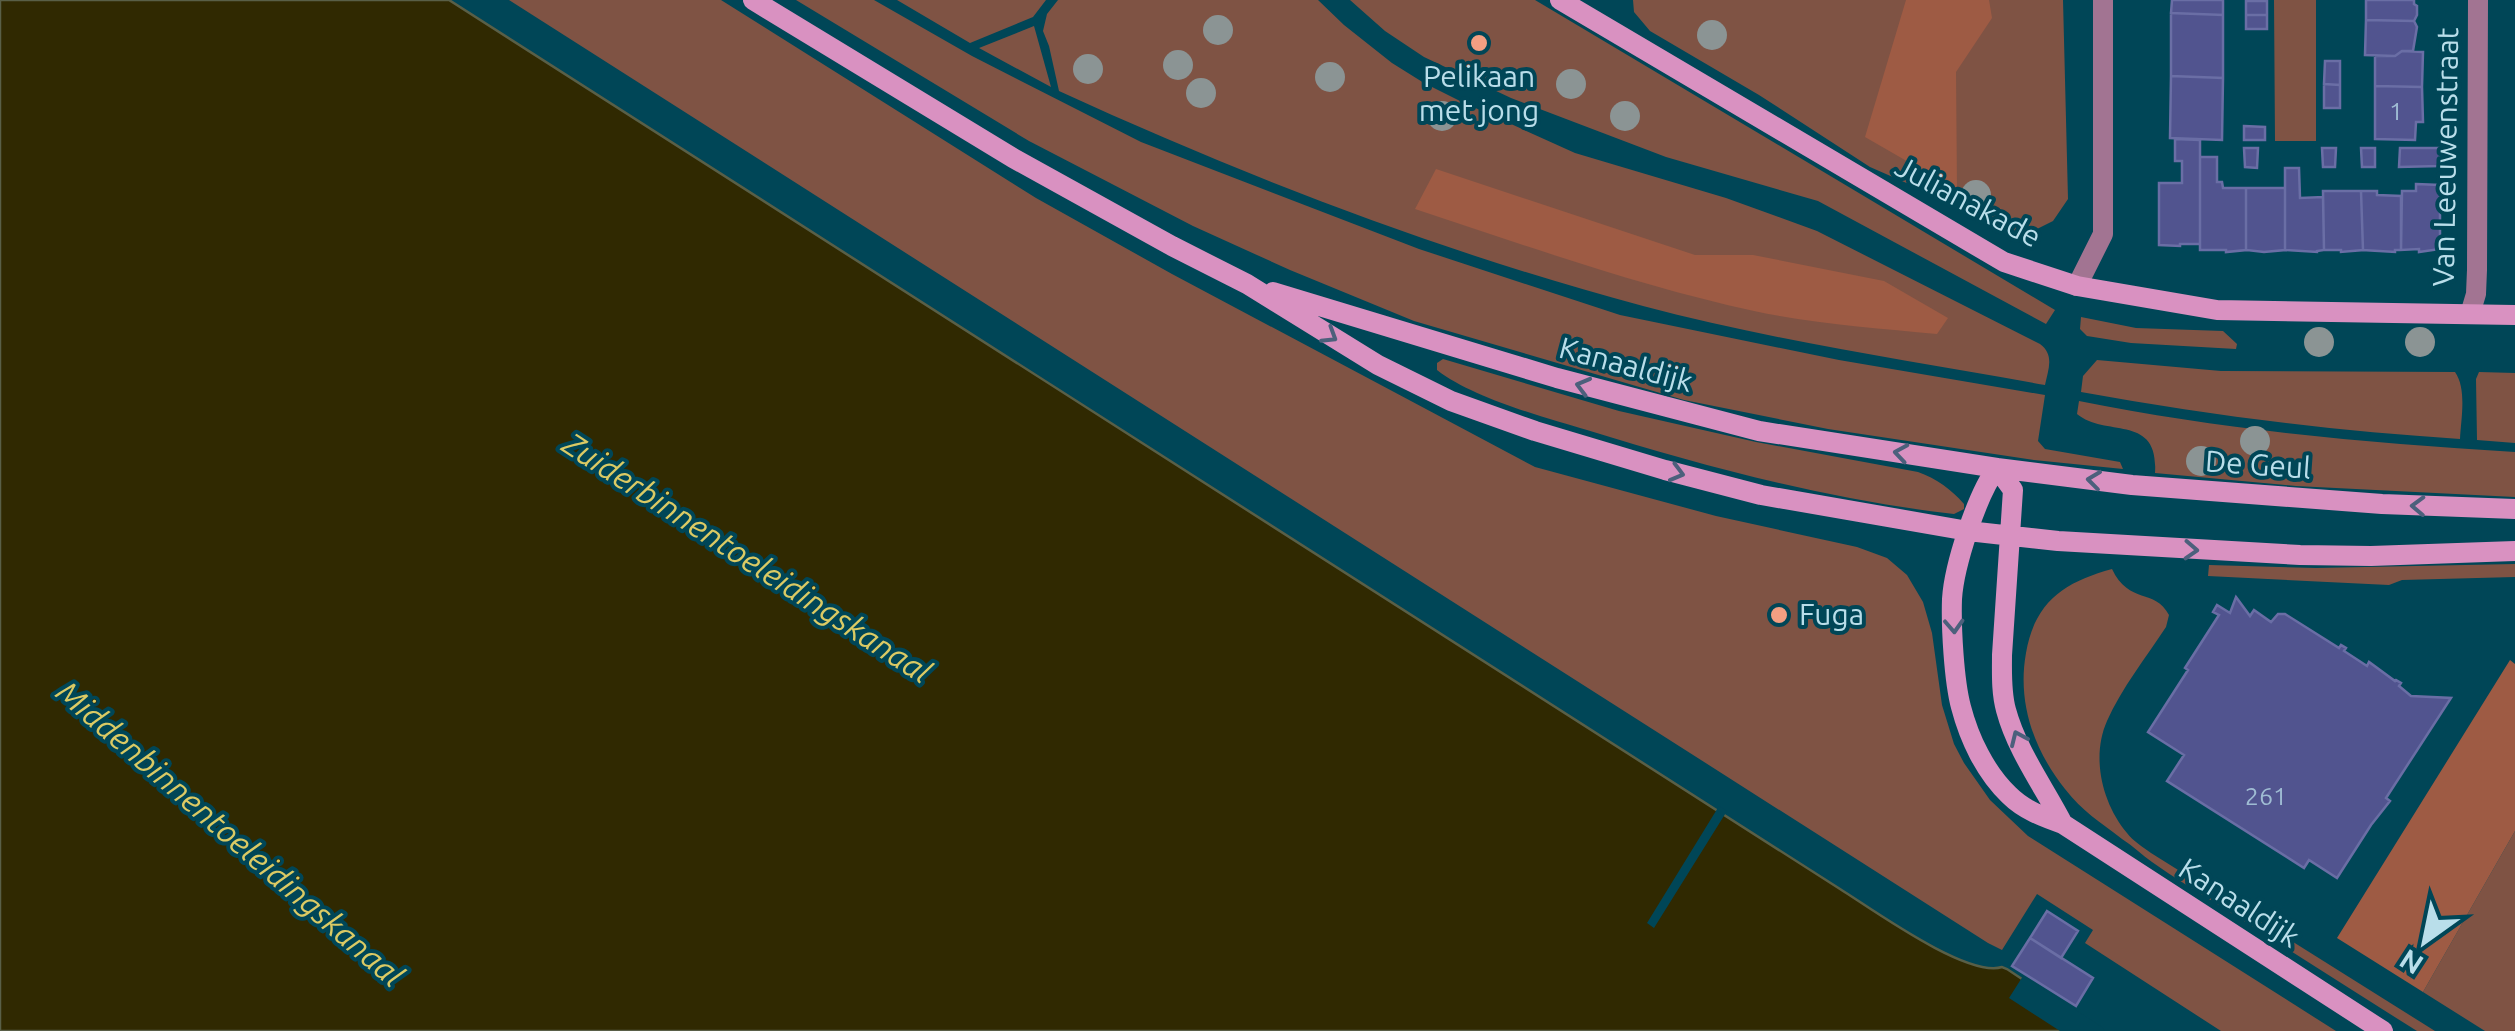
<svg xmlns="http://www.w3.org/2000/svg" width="2515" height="1031" font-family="Ubuntu,sans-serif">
<rect width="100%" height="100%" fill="#004657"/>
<!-- green -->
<path fill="#7f5344" d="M509,0H721L1036,198L1172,274L1535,467L1716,516L1857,547L1887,558L1907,575L1923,602L1932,633L1942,705L1954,744L1964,763L1990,800L2028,836L2336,1031H2221L2085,943L2093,930L2037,894L2002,950L1988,943Z
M796,0H874L972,56L1141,142L1419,249L1620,315L1839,360L2045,395L2038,441L2045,449L2120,462L2123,469L2034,460L1828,429L1684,400L1414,321L1290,270L1193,226L1029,141Z
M897,0H1046L1033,17L970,43Z
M1058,0H1318L1344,25L1392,63L1424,83L1460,101L1575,153L1726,198L1817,231L2040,344C2055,355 2048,370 2045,385C1911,361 1775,341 1643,306C1441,252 1249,178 1059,91L1049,46L1043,31L1047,14Z
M1350,0H1535L2055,310L2046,324L1818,201L1666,157L1511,98L1424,57L1385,31Z
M1633,0H2063L2068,199L2053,221L2025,235L1870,167L1759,95L1650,31L1634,12Z
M2274,0H2316V141H2275Z
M1034,26L1051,87L979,48Z
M2081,317L2136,328L2223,331L2237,344L2236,349L2131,343L2087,336L2080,329Z
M1443,359L1619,411L1756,442L1918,472C1937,479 1951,489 1964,504V509L1954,514C1830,500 1706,467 1587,430C1543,417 1473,398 1437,370V363Z
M2097,360L2221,371L2455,372C2467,389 2461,419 2460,439C2333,431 2206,415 2081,392L2083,376Z
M2479,372L2515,373V443L2477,440L2476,379Z
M2079,401C2222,430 2369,443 2515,452V497L2296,486L2155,473C2159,413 2106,438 2077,414Z
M2515,564V577L2402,580L2389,585L2208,576L2209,565L2316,568Z
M2112,569C2129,605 2155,588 2169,615L2166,627C2147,656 2121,689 2107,721C2091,757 2102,803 2127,833C2133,841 2143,847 2151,853L2435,1031H2417C2350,989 2283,946 2217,904C2195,890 2173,877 2152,862C2142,855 2133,846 2122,839C2100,822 2082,811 2065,789C2034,750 2017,703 2026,653C2035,601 2065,582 2112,569Z
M2515,831V1031H2485L2423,992Z"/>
<!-- forest -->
<path fill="#9e5b44" d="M1906,0H1989L1992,18L1956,72L1957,190L1865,137Z
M1436,169L1695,255H1753L1884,281L1948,318L1937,334C1876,328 1814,324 1754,311C1639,286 1527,246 1415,209Z
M2510,660L2515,664V831L2423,992L2337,938Z"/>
<!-- water -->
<path fill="#302901" stroke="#595f47" stroke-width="2.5" d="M0,0H449L1840,889C1872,909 1967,978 2002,967L2007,969L2100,1031H0Z"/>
<!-- pier -->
<path fill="#004657" d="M1719,806L1727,811L1654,928L1647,923Z
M2023,976L2102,1027L2105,1031H2060L2009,998Z"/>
<!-- building -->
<path fill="#51548f" stroke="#6a6ea5" stroke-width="2.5" d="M2172,0H2223V15L2171,13Z
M2366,0H2414V4L2417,6V15L2414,21L2366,20Z
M2246,1H2267V15H2246Z
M2171,13L2223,15V78L2171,76Z
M2246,15H2267V29H2246Z
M2366,20L2414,21L2417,27L2413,51H2402L2395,56L2365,55Z
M2402,51L2423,52L2422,87L2375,86V56H2395Z
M2325,61H2340V85L2324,84Z
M2171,76L2223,78L2222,140L2170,138Z
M2324,84L2340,85V108H2324Z
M2375,86L2422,87L2423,122H2416L2415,140L2375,139Z
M2244,126L2265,127V140H2244Z
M2175,139L2200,140V244H2180V246L2159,245V183H2182V161H2175Z
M2244,148H2258L2257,168L2245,167Z
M2322,148H2336L2335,167H2323Z
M2361,148H2375V167H2362Z
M2400,148H2440V166L2399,167Z
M2200,157H2217V182H2222L2223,188H2246V250L2226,252V250H2200Z
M2285,168H2299L2300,198L2323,197L2324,250L2317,251V252L2285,250Z
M2416,184L2440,185V249L2419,252V249L2401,250L2402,191H2416Z
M2246,188H2285V250L2264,252L2246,250Z
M2323,191H2361L2363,250L2341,252V250H2324Z
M2361,191H2377V195L2401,196V250H2395V252L2363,250Z
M2236,597L2250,616L2254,610L2271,622L2278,614H2285L2339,648L2341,645L2346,648L2344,651L2367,666L2369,662L2395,681L2396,680L2401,683L2399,686L2411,696L2451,698L2386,798L2390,801L2371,825L2337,878L2309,860L2304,868L2167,781L2184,755L2148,732L2188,670L2185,668L2219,615L2213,612L2217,605L2230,613Z
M2047,911L2078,931L2061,958L2030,938Z
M2030,938L2093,978L2076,1006L2012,966Z"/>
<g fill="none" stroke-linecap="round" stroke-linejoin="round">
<!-- street -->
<path stroke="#a27492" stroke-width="20" d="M2077,286L2103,234V0
M2470,314L2476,294L2477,270L2478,0"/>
<!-- secondary -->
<path stroke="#d991c1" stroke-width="20" d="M753,0L1013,158L1172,246L1247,284L1378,365L1451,401L1535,431L1665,470L1761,495L1968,531L2058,541L2300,555L2371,556L2515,551
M1560,0L2004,262L2077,286L2217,310L2515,315
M1273,292L1557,378L1759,431L1997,468L2132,485L2382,504L2515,509
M1997,468C1977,494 1954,566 1952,599C1951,627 1954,681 1961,707C1969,738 1985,772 2009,795C2024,810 2043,817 2063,824L2383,1031
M1997,468L2013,490L2002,655C2002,673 2001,692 2006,710C2017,751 2044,787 2063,824"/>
</g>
<!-- trees -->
<g fill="#8b9494">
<circle cx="1218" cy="30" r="15"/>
<circle cx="1712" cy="35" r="15"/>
<circle cx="1178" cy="65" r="15"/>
<circle cx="1088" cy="69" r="15"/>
<circle cx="1330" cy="77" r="15"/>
<circle cx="1571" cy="84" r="15"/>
<circle cx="1201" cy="93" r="15"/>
<circle cx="1442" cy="116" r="15"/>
<circle cx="1625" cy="116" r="15"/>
<circle cx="1976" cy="195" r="15"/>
<circle cx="2319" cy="342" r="15"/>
<circle cx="2420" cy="342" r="15"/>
<circle cx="2255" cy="441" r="15"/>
<circle cx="2201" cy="461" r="15"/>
</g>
<!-- one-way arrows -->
<defs><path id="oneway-chevron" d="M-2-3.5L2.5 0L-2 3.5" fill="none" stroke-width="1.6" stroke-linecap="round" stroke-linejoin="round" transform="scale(2.5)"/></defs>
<g stroke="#4c607c">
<use href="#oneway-chevron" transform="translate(1330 336) rotate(32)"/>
<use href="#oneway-chevron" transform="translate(1583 386) rotate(-165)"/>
<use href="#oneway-chevron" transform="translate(1901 453) rotate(-171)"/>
<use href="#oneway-chevron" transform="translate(1677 473) rotate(15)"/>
<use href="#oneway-chevron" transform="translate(2094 480) rotate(-173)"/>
<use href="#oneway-chevron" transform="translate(2418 506) rotate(-178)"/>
<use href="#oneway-chevron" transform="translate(2191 550) rotate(3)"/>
<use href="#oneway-chevron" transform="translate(1954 626) rotate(87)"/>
<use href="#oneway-chevron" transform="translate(2018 738) rotate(-114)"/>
</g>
<!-- markers -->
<g fill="#f39f82" stroke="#004657" stroke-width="4">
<circle cx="1479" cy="43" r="10"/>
<circle cx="1779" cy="615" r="10"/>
</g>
<g text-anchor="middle" stroke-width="8" stroke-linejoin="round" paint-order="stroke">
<!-- number labels -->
<g font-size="25" fill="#9fbcd3">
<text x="2396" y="120">1</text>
<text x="2266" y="805">261</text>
</g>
<!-- poi labels -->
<g font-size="30" fill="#b9deea" stroke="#004657">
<text x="1479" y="87">Pelikaan<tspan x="1479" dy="34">met jong</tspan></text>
<text x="1799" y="625" text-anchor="start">Fuga</text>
</g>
<!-- street labels -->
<g font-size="30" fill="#b9deea" stroke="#004657">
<text transform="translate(2446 157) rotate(-89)" y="10">Van Leeuwenstraat</text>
<text transform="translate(1968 202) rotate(28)" y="10">Julianakade</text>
<text transform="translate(1626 365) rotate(15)" y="10">Kanaaldijk</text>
<text transform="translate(2258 465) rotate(4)" y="10">De Geul</text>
<text transform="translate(2239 903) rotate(33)" y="10">Kanaaldijk</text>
</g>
<!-- water labels -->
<g font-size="32" font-style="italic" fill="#dbca64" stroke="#004657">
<text transform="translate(747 558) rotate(33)" y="11">Zuiderbinnentoeleidingskanaal</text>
<text transform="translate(230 834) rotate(41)" y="11">Middenbinnentoeleidingskanaal</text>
</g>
</g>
<!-- north arrow -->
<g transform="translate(2425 941) rotate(213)" stroke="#004657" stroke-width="8" paint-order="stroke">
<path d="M0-8L18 38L0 25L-18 38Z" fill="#b9deea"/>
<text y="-15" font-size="28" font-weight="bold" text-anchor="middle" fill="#b9deea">N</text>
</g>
</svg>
